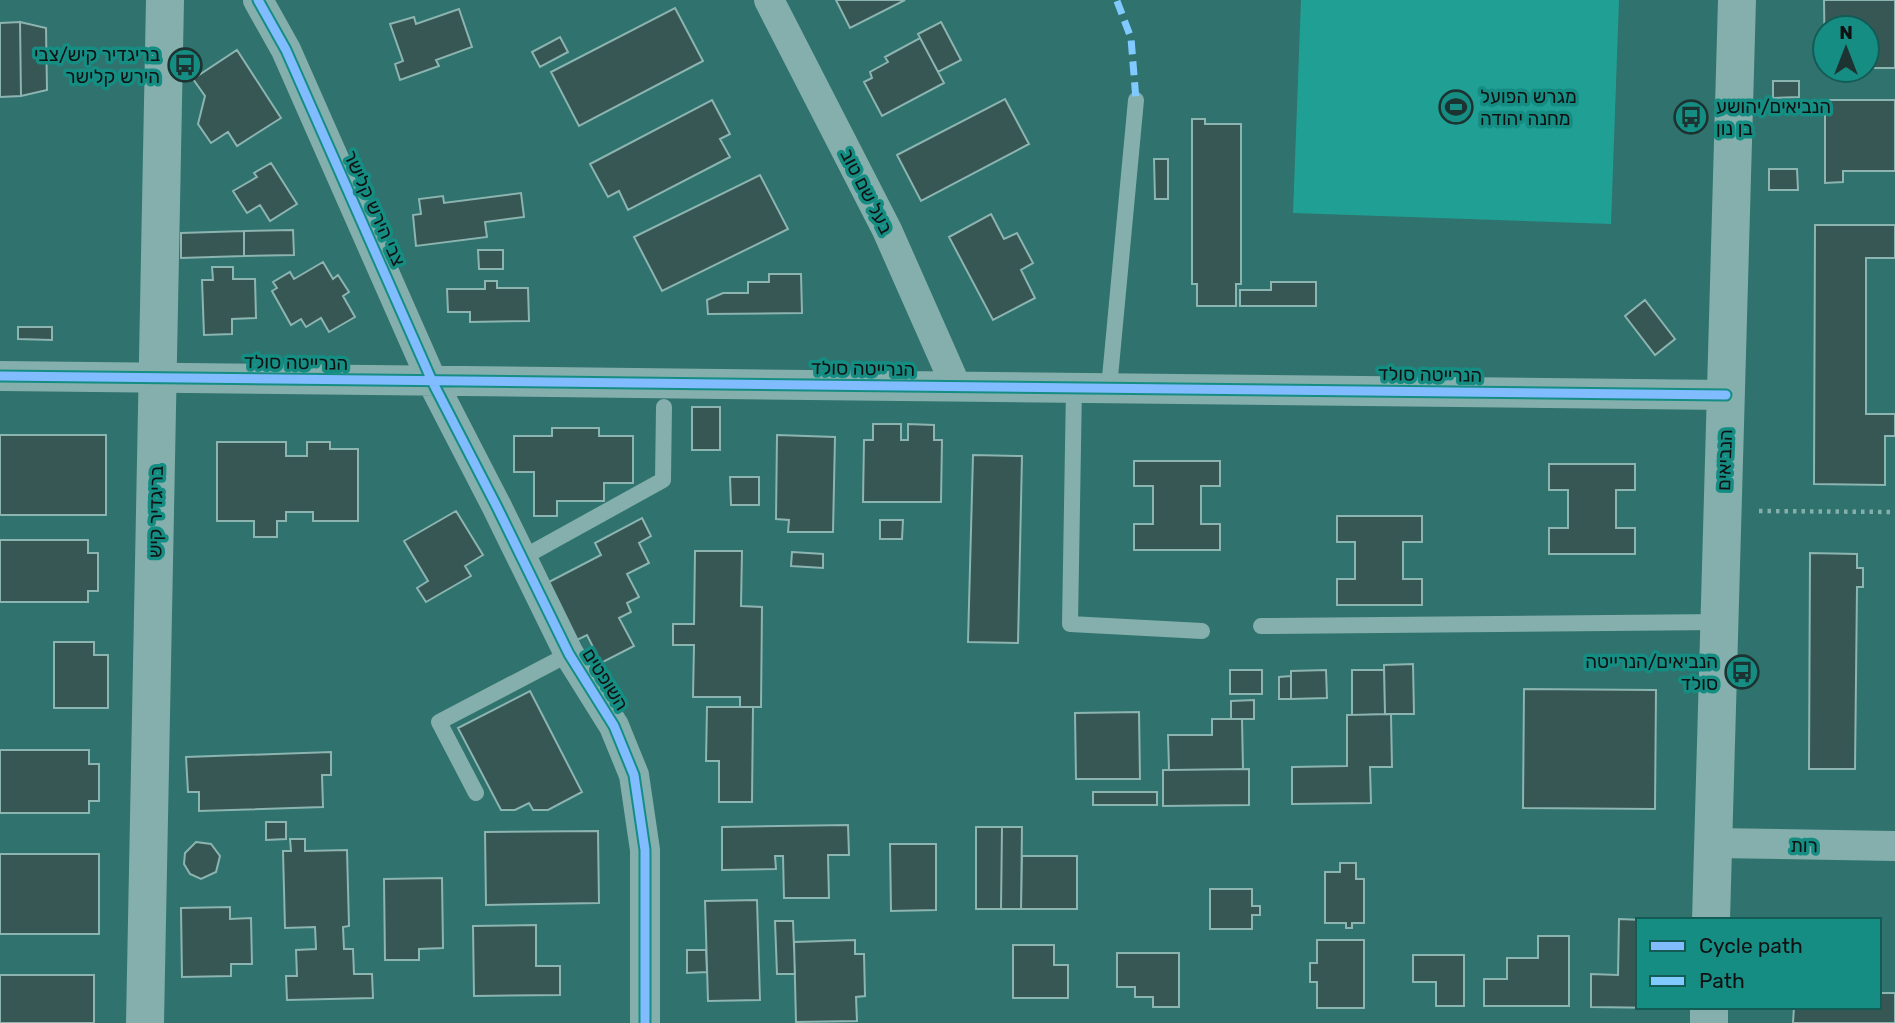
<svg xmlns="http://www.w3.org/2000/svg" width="1895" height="1023" font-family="Rubik,Heebo,sans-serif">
<rect width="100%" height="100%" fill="#30726d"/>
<!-- green -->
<path fill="#20a094" d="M1301,0H1619L1611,224L1293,213Z"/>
<!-- building -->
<path fill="#375754" stroke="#8cb4b1" stroke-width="2" d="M836,0H905L850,28Z
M1824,0H1895V68H1867V28H1825V69Z
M675,8L703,61L579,126L551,72Z
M459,9L472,47L436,60L439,66L400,80L395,64L403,61L390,24L414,17L416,24Z
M20,22L46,28L47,90L21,96Z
M20,22L21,96L0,97V23Z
M941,22L961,60L938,72L918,34Z
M560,37L568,52L540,67L532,52Z
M920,38L944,83L882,116L864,82L872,78L870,72L888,62L885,57Z
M237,50L281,118L237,146L228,132L211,143L198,124L205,96L193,79Z
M1773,81H1799V97L1773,98Z
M1005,99L1029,144L921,201L897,155Z
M712,100L730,134L720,139L730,157L628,210L619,191L608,197L590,164Z
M1825,100H1895V171H1843V182L1825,183Z
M1192,119H1205V124H1241V284H1236V306H1197V284H1192Z
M1154,159H1168V199H1155Z
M271,163L297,204L270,221L260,205L247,213L233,191L257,177L254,173Z
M1769,169H1797L1798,190H1769Z
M760,175L788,229L662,291L634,237Z
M521,193L524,217L485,222L487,237L416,246L413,215L421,214L419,199L443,196L444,203Z
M991,214L1004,239L1017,233L1033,263L1021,270L1035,298L993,320L949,237Z
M1815,225H1895V258H1866V414H1895V436H1885V485L1814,484Z
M293,230L294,255L244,256V231Z
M244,231V256L181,258V233Z
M478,250H503V269H479Z
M323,262L333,279L338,275L349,292L343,296L355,317L329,332L321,318L306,327L301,319L291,325L272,291L277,288L273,282L290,272L294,279Z
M212,267H233V279H255L256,318L232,319V334L204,335L202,280H213Z
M769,274H801L802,313L708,314L707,300L723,293H748V282H769Z
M485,281H497V288H528L529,321L470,322V312H448L447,289H485Z
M1271,282H1316V306H1240V290H1271Z
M1645,300L1675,339L1655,355L1625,316Z
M18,327H52V340L18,339Z
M692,407H720V450H692Z
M873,424H901V440H908V424L934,425V440H942L941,502H863L864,440H873Z
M552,428H599V436H633V483H604V501H557V516H534V472H514V436H552Z
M0,435H106V515H0Z
M777,435L835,437L833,532H788L789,520L776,519Z
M217,442H286V456H307V442H330V449H358V521H313V512H286V521H277V537H254V521H217Z
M973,455L1022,456L1018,643L968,642Z
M1134,461H1220V486H1201V524H1220V550H1134V524H1153V486H1134Z
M1549,464H1635V490H1616V528H1635V554H1549V528H1568V490H1549Z
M730,477H759V505H731Z
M456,511L483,555L465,566L471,576L426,602L417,588L428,581L404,541Z
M1337,516H1422V542H1403V579H1422V605H1337V579H1355V542H1337Z
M642,518L651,536L639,543L649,563L627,574L639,597L627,603L631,612L619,618L634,646L601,663L587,635L577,640L547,583L601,555L595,543Z
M880,520H903L902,539H880Z
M0,540H88V553H98V591H88V602H0Z
M695,551H742L741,606L762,607L761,707H740V697H693L694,645H673V624H694Z
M792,552L823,554V568L791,566Z
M1810,553L1857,554V568H1863V587H1857L1855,769H1809Z
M54,642H94V655H108V708H54Z
M1413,664L1414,714H1385L1384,665Z
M1230,670H1262V694H1230Z
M1326,670L1327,698L1291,699V671Z
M1352,670H1384L1385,714L1352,715Z
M1291,676V699H1279V677Z
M1524,689L1656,690L1655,809L1523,808Z
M530,691L582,792L548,810H533L529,803L515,810H501L458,728Z
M1254,700V719H1231V701Z
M707,707H753L752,802H719V761H706Z
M1139,712L1140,779H1076L1075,713Z
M1391,714L1392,767H1370L1371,803L1292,804V767L1347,766V715Z
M1212,719H1242L1243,769L1169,770L1168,735H1212Z
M0,750H89V764H99V801H89V813H0Z
M331,752V775H322L323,807L199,811V792H188L186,757Z
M1249,769V805L1163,806V770Z
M1093,792H1157V805H1093Z
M266,822H286V839L266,840Z
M848,825L849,855H828L829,898H784L783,856H775L776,869L722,870V827Z
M976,827H1002L1001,909H976Z
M1002,827H1022L1021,909H1001Z
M598,831L599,903L486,905L485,832Z
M290,839H305V851L347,850L349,926L343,927L344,949H353L354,974H372L373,998L287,1000L286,976H297L296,950L316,949L315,927L285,928L283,851H291Z
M196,842L211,844L220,856L216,872L201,879L190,874L184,864L185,853Z
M890,844H936V910L891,911Z
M0,854H99V934H0Z
M1022,856H1077V909H1021Z
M1340,863H1356V879H1364V923H1352V928H1346V923H1325V872H1340Z
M442,878L443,948L419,949V960H385L384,879Z
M1210,889H1252V906H1260V915H1252V929H1210Z
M757,900L760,1000L708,1001L705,901Z
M230,907V919L251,918L252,964H231V976L182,977L181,908Z
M1619,919L1643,920H1638V1007L1666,1008L1591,1007V974L1618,975Z
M775,921H793L795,974H777Z
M536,925V966H560V995L474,996L473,926Z
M1538,936H1569V1006H1484V979H1507V958H1538Z
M855,940V954H864L865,996L856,997L857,1021L796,1022L794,942Z
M1317,940H1364V1008H1317V982H1310V963H1317Z
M1013,945H1054V965H1068V998H1013Z
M687,950H706L707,972L687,973Z
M1117,953H1179V1007H1153V997H1135V987H1117Z
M1413,955H1464V1006H1436V982H1413Z
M0,975H94V1023H0Z
M1879,993H1895V1023H1793L1794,1007H1879Z"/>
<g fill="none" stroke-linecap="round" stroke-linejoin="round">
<!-- path -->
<path stroke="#84afac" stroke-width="4.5" stroke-dasharray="3.5 5" stroke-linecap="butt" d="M1759,511L1895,512"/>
<!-- service -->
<path stroke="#84afac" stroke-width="16" d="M1074,387L1070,624L1202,631
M1109,388L1136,100
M522,558L663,480L664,407
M1261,626L1720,622
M476,793L439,722L569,654"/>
<!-- minor -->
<path stroke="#84afac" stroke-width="30" d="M258,0L286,50L432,381L497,507L569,654L614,726L634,775L645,850V1023
M769,0L887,230L956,386
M0,376L1726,395
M1714,843L1895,846"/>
<!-- tertiary -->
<path stroke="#84afac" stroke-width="38" d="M1711,920L1737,0
M145,1023L165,0
M1709,1023V1007"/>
<!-- quiet -->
<path stroke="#80caff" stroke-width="7" stroke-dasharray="14 7" stroke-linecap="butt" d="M1117,1L1131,38L1136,100"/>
<defs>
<path id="cycleway" d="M258,0L286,50L432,381L497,507L569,654L614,726L634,775L645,850V1023
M0,376L1726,395"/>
</defs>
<!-- cycleway casing -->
<use href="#cycleway" stroke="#158d83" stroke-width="13"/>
<!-- cycleway -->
<use href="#cycleway" stroke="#80bcff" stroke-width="9"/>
</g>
<!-- icons -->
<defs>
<symbol id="bus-ring" viewBox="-11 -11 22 22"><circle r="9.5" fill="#158d83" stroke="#1c3331" stroke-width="1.5"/><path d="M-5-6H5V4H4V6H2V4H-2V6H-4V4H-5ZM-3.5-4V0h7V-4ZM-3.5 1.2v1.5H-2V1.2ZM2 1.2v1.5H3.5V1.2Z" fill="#1c3331"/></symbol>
<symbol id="stadium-ring" viewBox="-11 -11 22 22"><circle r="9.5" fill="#158d83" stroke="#1c3331" stroke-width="1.5"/><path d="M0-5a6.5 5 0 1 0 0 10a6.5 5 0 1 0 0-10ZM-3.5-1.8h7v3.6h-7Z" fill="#1c3331"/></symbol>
</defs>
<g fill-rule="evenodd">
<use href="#bus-ring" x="166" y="46" width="38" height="38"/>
<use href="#stadium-ring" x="1437" y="88" width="38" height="38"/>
<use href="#bus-ring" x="1672" y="98" width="38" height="38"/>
<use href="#bus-ring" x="1723" y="653" width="38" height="38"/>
</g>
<g text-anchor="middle" stroke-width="7" stroke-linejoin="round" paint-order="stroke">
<!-- poi labels -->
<g font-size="19" fill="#111" stroke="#158d83" text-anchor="end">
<text x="160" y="61">בריגדיר קיש/צבי<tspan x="160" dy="22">הירש קלישר</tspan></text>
<text x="1480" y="103" text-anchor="start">מגרש הפועל<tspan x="1480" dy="22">מחנה יהודה</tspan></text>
<text x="1716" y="113" text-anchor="start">הנביאים/יהושע<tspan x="1716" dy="22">בן נון</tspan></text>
<text x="1718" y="668">הנביאים/הנרייטה<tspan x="1718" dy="22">סולד</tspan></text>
</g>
<!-- street labels -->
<g font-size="19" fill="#111" stroke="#158d83">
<text transform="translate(867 191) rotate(63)" y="7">בעל שם טוב</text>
<text transform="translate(375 208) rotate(66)" y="7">צבי הירש קלישר</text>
<text transform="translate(296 362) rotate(1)" y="7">הנרייטה סולד</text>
<text transform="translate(863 368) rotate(1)" y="7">הנרייטה סולד</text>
<text transform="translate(1430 374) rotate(1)" y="7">הנרייטה סולד</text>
<text transform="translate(1724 460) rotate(-88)" y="7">הנביאים</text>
<text transform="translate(155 512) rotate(-89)" y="7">בריגדיר קיש</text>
<text transform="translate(606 679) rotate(58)" y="7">השופטים</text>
<text transform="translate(1804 845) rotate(1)" y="7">רות</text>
</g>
</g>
<!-- legend -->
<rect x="1636" y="918" width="245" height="91" fill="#158d83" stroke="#135b55" stroke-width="2"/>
<rect x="1650" y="941" width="35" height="10" fill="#80bcff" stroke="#135b55" stroke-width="2"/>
<text x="1699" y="953" font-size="21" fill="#111111">Cycle path</text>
<rect x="1650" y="976" width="35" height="10" fill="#80caff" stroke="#135b55" stroke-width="2"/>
<text x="1699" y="988" font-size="21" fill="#111111">Path</text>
<!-- north arrow -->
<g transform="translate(1846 49)"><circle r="33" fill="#158d83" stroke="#135b55" stroke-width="2"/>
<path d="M0-5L12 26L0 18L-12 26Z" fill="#1c3331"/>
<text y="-10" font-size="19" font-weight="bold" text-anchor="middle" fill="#111111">N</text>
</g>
</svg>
